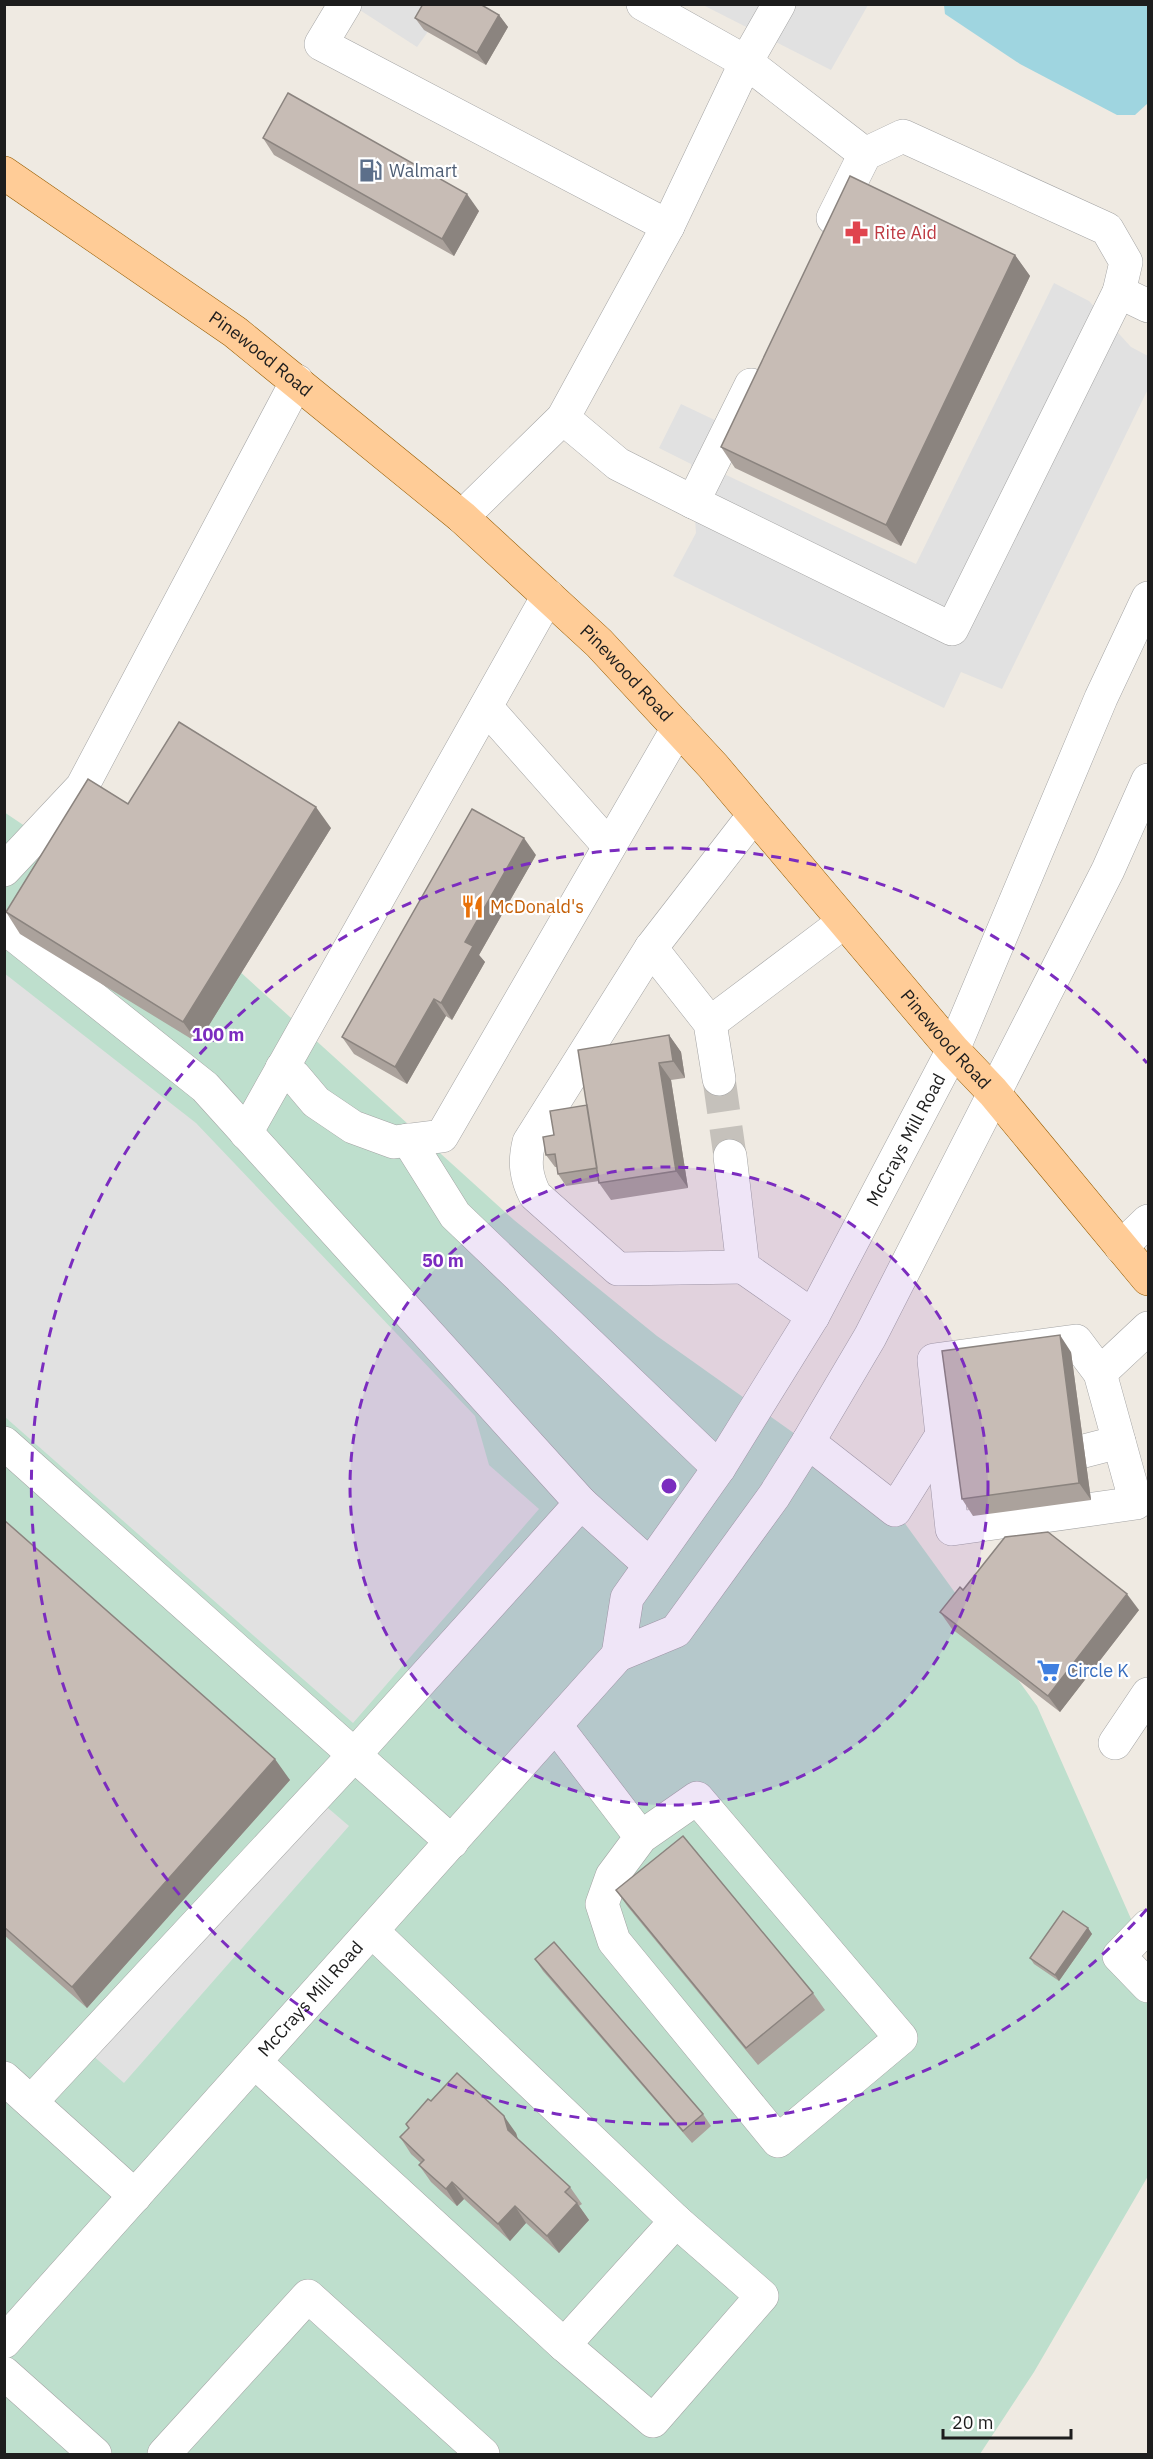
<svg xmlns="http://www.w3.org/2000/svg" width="1153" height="2459" font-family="'IBM Plex Sans',sans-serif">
<rect width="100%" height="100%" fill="#efeae2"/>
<!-- wetland -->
<path fill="#bedfcd" d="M4,812L237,969L514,1220L657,1336L888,1500L1037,1706L1139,1937L1148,1982V2176L1034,2372L980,2454H5Z"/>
<!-- parking -->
<path fill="#e1e1e1" d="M352,5H447L417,47Z
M703,5H868L831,70Z
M1054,283L1089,301L1131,347L1148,356V389L1002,689L961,672L944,708L673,576L696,533L691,464L659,448L681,404L742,433L724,474L916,564Z
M4,973L196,1123L475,1416L489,1465L539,1509L353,1723L5,1417Z
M307,1790L349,1826L124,2083L82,2046Z"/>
<!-- water -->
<path fill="#9fd5e0" d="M944,5H1148V103L1135,115H1117L1020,64L945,14Z"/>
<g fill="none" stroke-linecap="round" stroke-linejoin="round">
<!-- minor-tunnel -->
<path stroke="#c5c1bb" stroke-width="33" stroke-dasharray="33 16" stroke-linecap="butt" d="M719,1079L730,1156"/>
<defs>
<g id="minor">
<path d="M345,4L321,44L668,226"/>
<path d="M643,4L746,62L779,4"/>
<path d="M833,218L865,154L903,136L1107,229L1126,262L1119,292L1148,306"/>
<path d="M563,418L618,464L693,502L751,385"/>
<path d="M693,502L952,629L1119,292"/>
<path d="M462,517L563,418L668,226L746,62L865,154"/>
<path d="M1148,598L1101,698L953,1050L813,1316L719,1468L627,1598L618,1655L676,1631L774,1496L808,1442L870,1337L1108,870L1148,780"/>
<path d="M486,707L609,846"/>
<path d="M4,870L82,787L297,381"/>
<path d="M4,927L205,1087L581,1503L650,1565"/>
<path d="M651,948L529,1142C524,1162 526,1177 535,1195L618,1269L743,1267"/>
<path d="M710,1023L844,922"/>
<path d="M282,1068L294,1076L316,1102L353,1127L394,1142L442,1136L678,728"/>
<path d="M719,1079L710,1023L651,948L754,815"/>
<path d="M246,1133L548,596"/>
<path d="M408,1140L455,1215L719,1468"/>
<path d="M730,1156L743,1267L813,1316"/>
<path d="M1121,1247L1148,1221"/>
<path d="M1076,1341L1100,1373L1136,1503L952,1529L934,1360Z"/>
<path d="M1100,1373L1148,1328"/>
<path d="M808,1442L895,1510L942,1435"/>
<path d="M4,1443L452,1842"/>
<path d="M1084,1451L1119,1442"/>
<path d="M556,1726L641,1837L612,1876L602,1904L614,1941L778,2141L901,2038L697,1798L641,1837"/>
<path d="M1115,1743L1148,1694"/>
<path d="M1148,1926L1119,1956L1148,1986"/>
<path d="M255,2062L564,2345L676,2221L372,1931"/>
<path d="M4,2078L135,2196"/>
<path d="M31,2102L355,1754L581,1503"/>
<path id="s1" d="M4,2342L618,1655"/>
<path d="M564,2345L653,2421L762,2296L676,2221"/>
<path d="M4,2373L95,2454"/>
<path d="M164,2454L308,2296L483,2454"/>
</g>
<g id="major">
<path id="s2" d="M4,173L235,332L462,517L599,643L713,766L953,1050L993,1092L1148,1279"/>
</g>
</defs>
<!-- minor casing -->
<use href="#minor" stroke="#a4a4a4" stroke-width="34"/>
<!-- major casing -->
<use href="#major" stroke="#965c00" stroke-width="34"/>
<!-- minor -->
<use href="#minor" stroke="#fff" stroke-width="33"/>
<!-- major -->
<use href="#major" stroke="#ffcc97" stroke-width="33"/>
</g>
<!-- wall -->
<path fill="#aba29c" d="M499,15L508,27L486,65L424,30L415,18Z
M263,138L479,211L454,256L274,155Z
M1015,255L1030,276L901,546L735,468L721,447Z
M128,804L331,828L198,1043L20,934L6,912Z
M536,855L479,955L485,962L452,1020L446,1016L407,1084L354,1054L342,1037Z
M669,1035L681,1052L685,1078L671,1080L688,1188L611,1200L599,1183V1181L566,1186L558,1174L557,1167H555L546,1155L554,1135L587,1105Z
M1071,1352L1091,1500L973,1516L962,1499Z
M4,1520L290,1780L87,2008L4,1935Z
M963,1590L1139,1610L1060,1712L952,1629L940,1612Z
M616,1890L813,1993L825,2010L758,2065L628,1907Z
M1088,1928L1092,1934L1059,1981L1034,1964L1030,1958Z
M535,1959L703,2114L711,2126L692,2143L543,1971Z
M431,2101L516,2133L518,2139L570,2187L582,2204L579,2206L589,2220L559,2253L526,2223L510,2241L464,2199L457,2206L431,2182L419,2165L421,2163L411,2154L400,2137L409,2128L406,2124Z"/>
<!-- shaded-wall -->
<path fill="#8b847f" d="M499,15L508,27L486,65L477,53Z
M467,194L479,211L454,256L442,239Z
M1015,255L1030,276L901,546L886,525Z
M316,807L331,828L198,1043L183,1022Z
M524,838L536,855L479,955L485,962L452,1020L441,1003L465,942Z
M434,999L446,1016L407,1084L395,1067Z
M669,1035L681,1052L685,1078L673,1061Z
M659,1063L671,1080L688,1188L676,1171Z
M1060,1335L1071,1352L1091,1500L1079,1483Z
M1127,1594L1139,1610L1060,1712L1048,1696Z
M275,1759L290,1780L87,2008L72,1987Z
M1088,1928L1092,1934L1059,1981L1055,1975Z
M504,2116L516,2133L520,2147L508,2130Z
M452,2182L464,2199L457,2206L446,2189Z
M577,2203L589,2220L559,2253L547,2236Z
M515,2206L526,2223L510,2241L498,2224Z"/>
<!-- building -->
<path fill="#c7bcb5" stroke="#8b847f" stroke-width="1.5" d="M423,4H480L499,15L477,53L415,18Z
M288,93L467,194L442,239L263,138Z
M850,176L1015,255L886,525L721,447Z
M179,722L316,807L183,1022L6,912L88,779L128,804Z
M472,809L524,838L465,942L473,946L441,1003L434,999L395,1067L342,1037Z
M669,1035L673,1061L659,1063L676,1171L599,1183L578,1050Z
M587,1105L597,1168L558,1174L555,1154L546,1155L543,1137L554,1135L550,1111Z
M1060,1335L1079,1483L962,1499L942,1351Z
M4,1520L275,1759L72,1987L4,1927Z
M1048,1532L1127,1594L1048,1696L940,1612L960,1587L963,1590L1005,1537Z
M683,1836L813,1993L746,2048L616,1890Z
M1063,1911L1088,1928L1055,1975L1030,1958Z
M554,1942L703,2114L683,2131L535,1959Z
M457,2073L504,2116L508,2130L570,2187L565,2192L577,2203L547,2236L515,2206L498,2224L452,2182L446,2189L419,2165L424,2160L400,2137L409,2128L406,2124L428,2099L431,2101Z"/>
<!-- distance rings -->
<circle cx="669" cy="1486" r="319" fill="#7b2cbf" fill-opacity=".12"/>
<g fill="none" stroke="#7b2cbf" stroke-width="3" stroke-dasharray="10 8">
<circle cx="669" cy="1486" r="319"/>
<path d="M1147 1909A638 638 0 1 1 1147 1063"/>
</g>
<!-- icons -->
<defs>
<symbol id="fuel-bare" viewBox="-9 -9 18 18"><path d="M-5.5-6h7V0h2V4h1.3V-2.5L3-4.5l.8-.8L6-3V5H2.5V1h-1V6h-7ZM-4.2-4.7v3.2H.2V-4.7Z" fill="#5c6f8a" stroke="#fff" stroke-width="2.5" paint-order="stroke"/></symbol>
<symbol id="pharmacy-bare" viewBox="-9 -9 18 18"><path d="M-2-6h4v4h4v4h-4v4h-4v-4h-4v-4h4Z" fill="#e0444e" stroke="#fff" stroke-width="2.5" paint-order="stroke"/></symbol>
<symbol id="restaurant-bare" viewBox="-9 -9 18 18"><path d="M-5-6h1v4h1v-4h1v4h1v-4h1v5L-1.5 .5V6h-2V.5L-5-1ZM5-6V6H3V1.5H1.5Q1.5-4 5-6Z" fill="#e8710a" stroke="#fff" stroke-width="2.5" paint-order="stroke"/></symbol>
<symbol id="supermarket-bare" viewBox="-9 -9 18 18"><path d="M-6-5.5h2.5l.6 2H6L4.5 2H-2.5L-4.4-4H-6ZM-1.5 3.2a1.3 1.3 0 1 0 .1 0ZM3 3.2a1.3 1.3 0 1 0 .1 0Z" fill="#3f7fe0" stroke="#fff" stroke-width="2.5" paint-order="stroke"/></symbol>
</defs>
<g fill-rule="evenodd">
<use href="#fuel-bare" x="354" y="154" width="33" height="33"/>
<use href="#pharmacy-bare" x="840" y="216" width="33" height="33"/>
<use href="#restaurant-bare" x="456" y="890" width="33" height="33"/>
<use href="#supermarket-bare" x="1032" y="1654" width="33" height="33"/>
</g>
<g text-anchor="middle" stroke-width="4.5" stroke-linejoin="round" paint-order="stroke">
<!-- service labels -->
<g font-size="18" fill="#4e5e75" stroke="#fff" text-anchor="start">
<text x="389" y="177">Walmart</text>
</g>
<!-- health labels -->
<g font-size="18" fill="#be3a42" stroke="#fff" text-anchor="start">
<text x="874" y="239">Rite Aid</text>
</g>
<!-- street labels -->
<g font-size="18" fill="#1d1d1d" stroke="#fff">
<text dy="6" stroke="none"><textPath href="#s2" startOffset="314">Pinewood Road</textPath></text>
<text dy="6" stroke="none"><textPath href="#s2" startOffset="800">Pinewood Road</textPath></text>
<text dy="6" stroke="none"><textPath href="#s2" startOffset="1286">Pinewood Road</textPath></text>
<text transform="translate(906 1140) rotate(-62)" y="6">McCrays Mill Road</text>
<text dy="6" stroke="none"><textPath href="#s1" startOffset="460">McCrays Mill Road</textPath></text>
</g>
<!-- food labels -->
<g font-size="18" fill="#c56008" stroke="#fff" text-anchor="start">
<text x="490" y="913">McDonald's</text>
</g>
<!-- shop labels -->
<g font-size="18" fill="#366cbe" stroke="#fff" text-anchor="start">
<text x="1067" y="1677">Circle K</text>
</g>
</g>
<circle cx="669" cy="1486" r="9" fill="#7b2cbf" stroke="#fff" stroke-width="3"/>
<g font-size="18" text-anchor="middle" font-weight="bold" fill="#7b2cbf" stroke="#fff" stroke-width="4.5" stroke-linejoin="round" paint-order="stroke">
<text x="218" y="1041">100 m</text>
<text x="443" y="1267">50 m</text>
</g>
<!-- border -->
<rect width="1153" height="2459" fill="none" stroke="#1d1d1d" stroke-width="12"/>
<!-- scale -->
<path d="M943 2429v9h128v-9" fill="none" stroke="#1d1d1d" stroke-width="3"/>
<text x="952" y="2429" font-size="18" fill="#1d1d1d" stroke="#ffffff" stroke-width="4.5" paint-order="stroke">20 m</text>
</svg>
